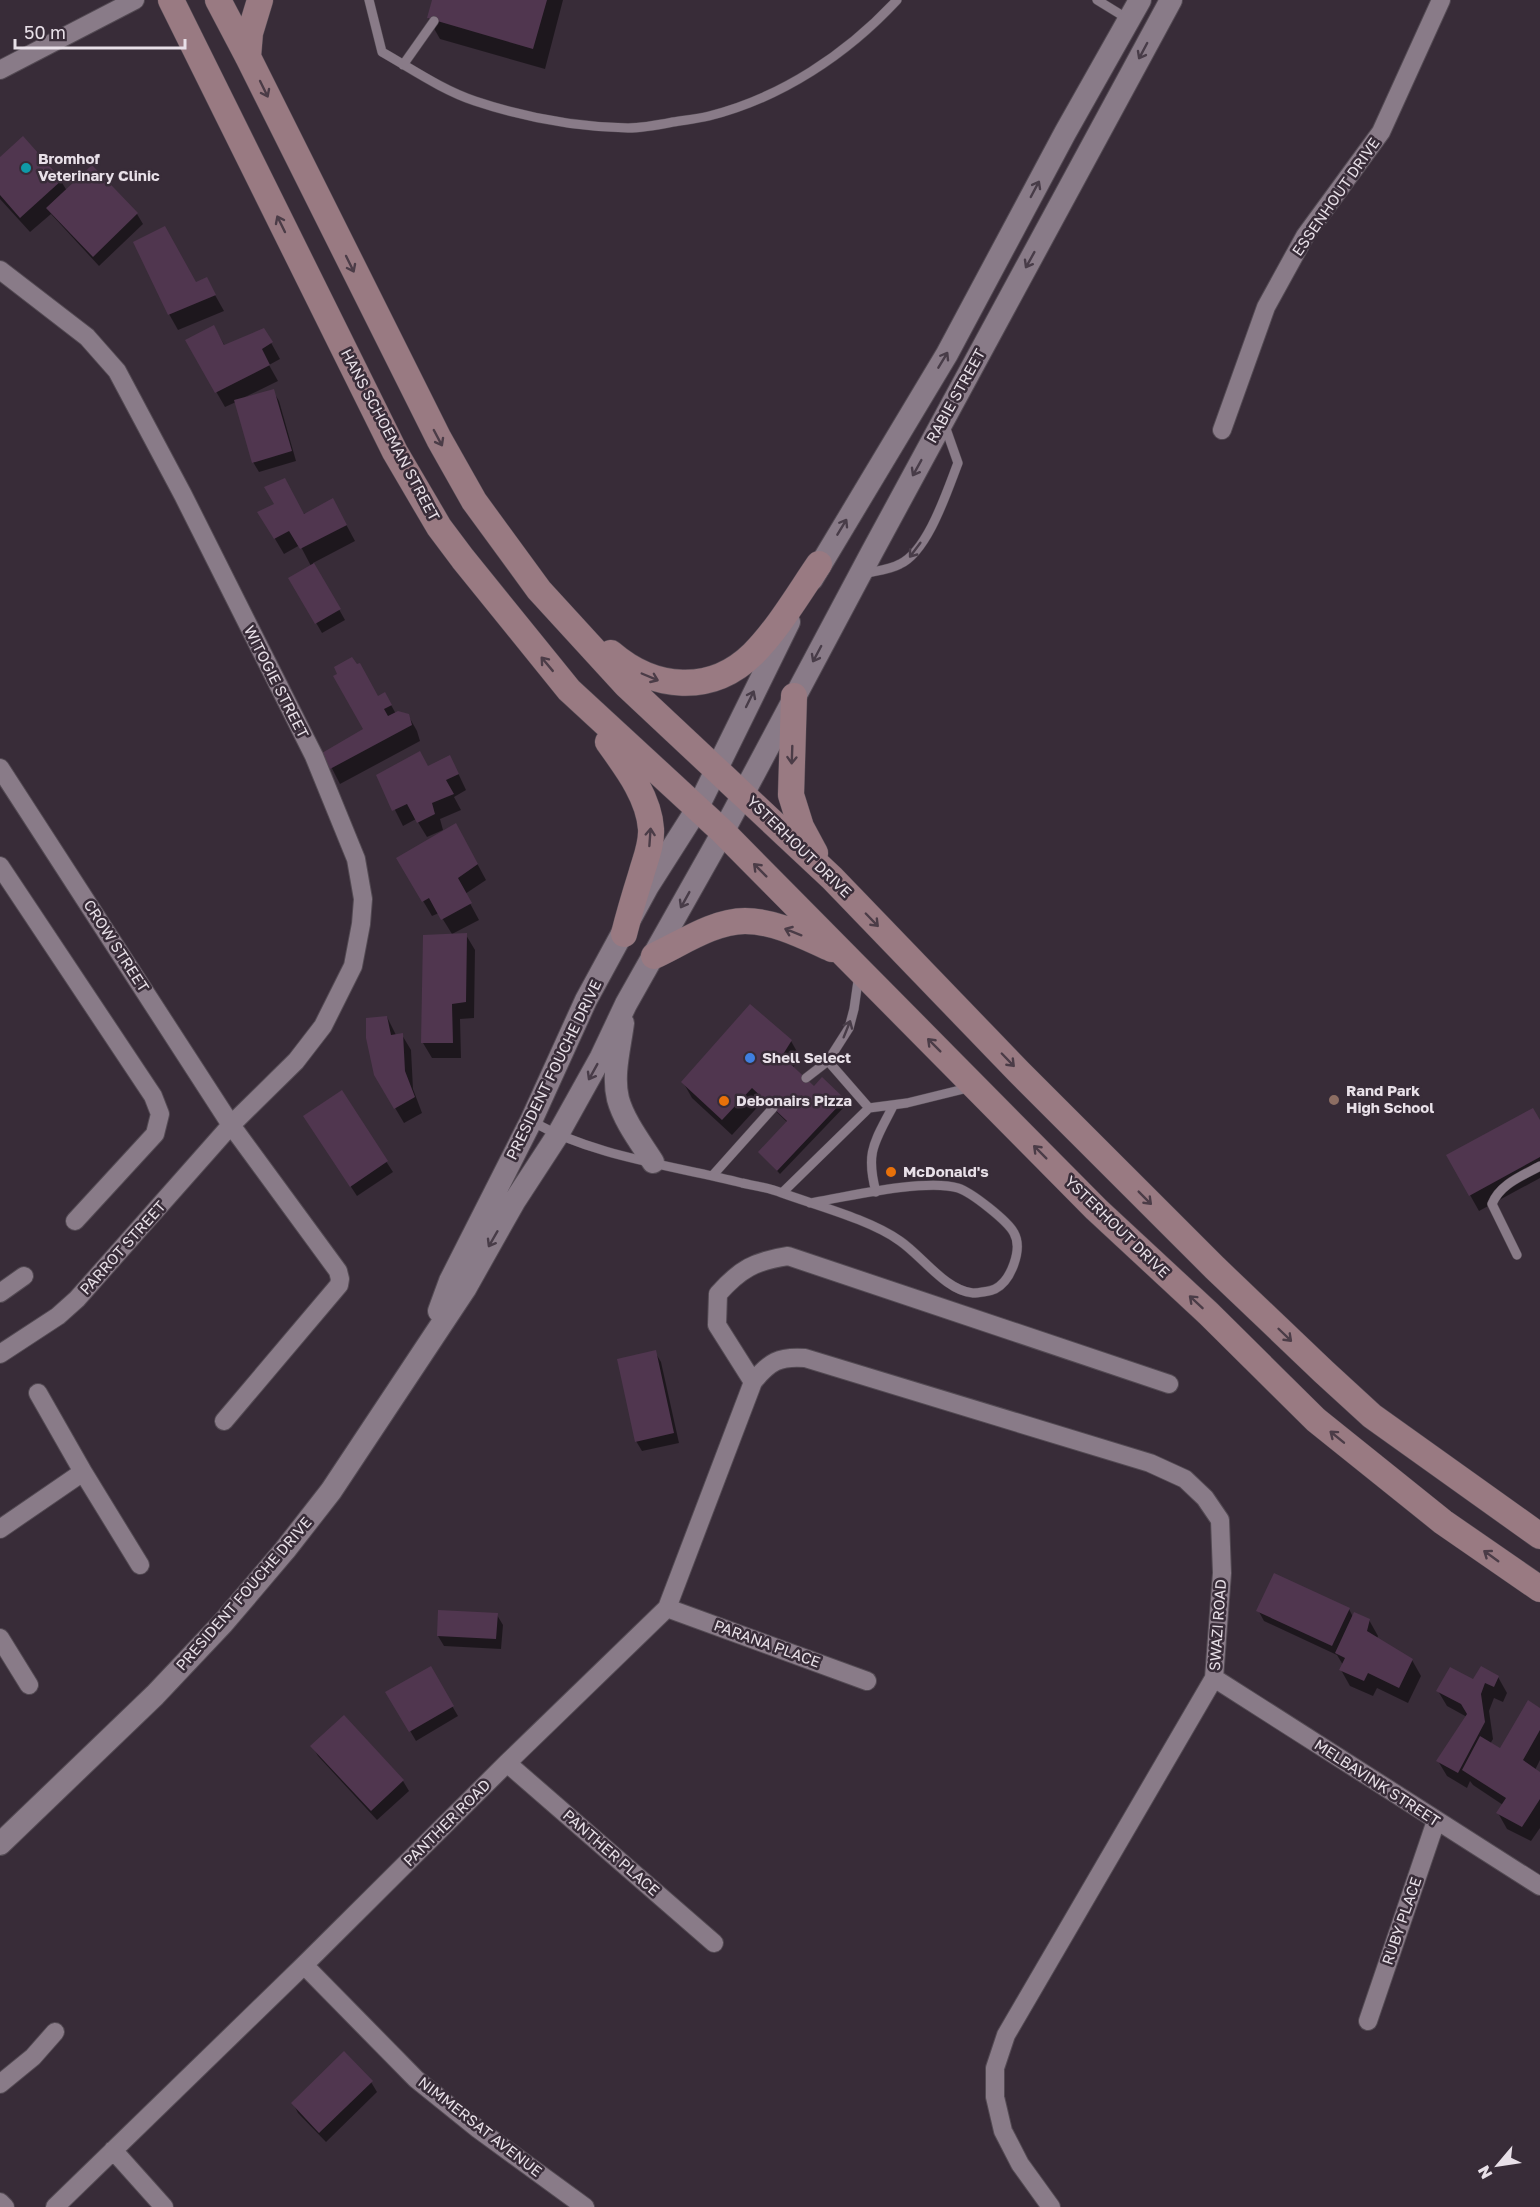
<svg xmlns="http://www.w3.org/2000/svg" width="1540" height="2207" font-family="'Golos Text',sans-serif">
<rect width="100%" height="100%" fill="#382c38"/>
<!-- shadow -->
<path fill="#0007" d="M433,0H563L545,69L440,39L428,18Z
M0,159L61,181L67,191L137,214L143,224L99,266L51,214L30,232L0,199Z
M196,284L215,295L224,311L178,330L169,314Z
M214,327L225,346L264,330L280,359L269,365L278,381L245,397L273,391L279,401L296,461L259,472L253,462L236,402L225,407L187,341Z
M259,512L341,515L355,541L313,563L345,620L322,633L290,578L311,566L300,545L284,554Z
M357,666L377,698L385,694L396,714L408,715L417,731L420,741L340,784L324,753L365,730Z
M428,768L458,773L466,790L454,797L461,810L440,819L443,830L427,837L416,819L403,826L378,776Z
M465,841L486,880L465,894L479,920L452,934L439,913L432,916L398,859Z
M466,935L475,950L474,1018L460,1019L461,1058H432L423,1043Z
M387,1017L396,1035H402L411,1050L413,1089L422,1113L404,1123L375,1074Z
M791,1041L800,1057L793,1068L814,1088L844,1100L847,1104L780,1174L760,1153L788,1123L764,1100L732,1135L692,1098L683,1082Z
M341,1092L393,1172L357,1196L311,1126Z
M1540,1122V1178L1479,1211L1448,1156Z
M655,1352L661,1362L679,1443L642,1451L636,1441Z
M1349,1609L1353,1617L1369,1620L1378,1636L1377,1639L1412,1660L1421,1676L1408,1703L1377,1688L1373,1696L1350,1686L1341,1670L1343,1665L1337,1655L1264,1621L1258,1610Z
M497,1615L503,1625L501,1649L444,1646L438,1636Z
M430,1668L458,1716L416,1741L388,1693Z
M1498,1677L1507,1693L1503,1702L1494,1698L1489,1711L1493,1739L1490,1744L1501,1750L1540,1710V1760L1535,1770L1540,1774V1828L1531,1841L1507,1829L1498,1813L1503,1805L1473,1785L1470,1781L1467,1788L1447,1776L1438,1761L1467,1717L1447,1706L1438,1691L1474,1681Z
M312,1746L403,1781L409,1791L377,1820L318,1756Z
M371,2082L377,2092L326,2142L298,2113L293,2103Z"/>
<!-- building -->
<path fill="#50364f" d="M432,0H547L533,49L427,18Z
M23,136L62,180L20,218L0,195V157Z
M92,165L138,213L93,257L46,208Z
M165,226L196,282L207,277L216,295L168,315L133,242Z
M214,325L224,345L264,328L273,342L262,349L270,365L215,393L185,340Z
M274,389L292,451L252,463L234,400Z
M285,478L304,514L333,498L347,525L300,549L289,531L274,539L257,512L274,504L264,487Z
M314,563L341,609L315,624L288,578Z
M352,657L357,664L360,663L378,696L385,692L392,705L384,709L388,716L398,711L409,714L412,725L330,769L322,753L363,729L333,676L337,674L334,667Z
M420,751L428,766L450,755L459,774L446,780L454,794L432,803L435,814L417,823L407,804L392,811L376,775Z
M456,823L478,864L458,878L472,903L441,920L429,898L422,902L396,858Z
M467,933L466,1002L452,1004L453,1043H421L423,935Z
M750,1004L792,1040L782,1056L814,1086L822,1077L845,1099L777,1171L758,1152L787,1121L752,1088L722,1120L681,1082Z
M387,1016L391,1035L403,1033L405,1071L415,1097L394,1109L374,1075L366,1038V1018Z
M342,1090L388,1161L350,1187L303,1116Z
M1533,1108L1540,1120V1157L1469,1196L1446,1155Z
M656,1350L674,1433L635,1442L617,1359Z
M1274,1573L1350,1608L1332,1646L1256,1611Z
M438,1610L498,1613L496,1639L437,1636Z
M1354,1612L1370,1619L1367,1631L1413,1659L1399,1688L1368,1673L1364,1681L1339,1670L1345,1658L1335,1653Z
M431,1666L454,1706L409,1732L385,1692Z
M1481,1666L1499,1676L1494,1687L1485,1683L1481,1694L1485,1722L1458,1773L1436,1761L1467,1714L1461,1704L1436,1691L1450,1667L1473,1679Z
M1528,1700L1540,1708V1730L1523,1760L1540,1772V1799L1522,1827L1496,1813L1506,1798L1462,1770L1480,1736L1500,1748Z
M344,1715L404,1780L371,1811L310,1746Z
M344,2051L373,2081L319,2133L291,2103Z"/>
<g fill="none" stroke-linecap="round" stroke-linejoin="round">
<defs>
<path id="service" d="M369,0L382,52C412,69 442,90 475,101C523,117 576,127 628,128C642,128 658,125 673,122C685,120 697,119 709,116C781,98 847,54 897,0
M1097,0L1128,19
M403,65L434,21
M863,574C875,571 889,570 900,564C928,551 947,491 958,463L945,426
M859,974L854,1009L849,1028L828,1061L869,1108
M806,1078L828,1061
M531,1121C596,1157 671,1165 742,1183C756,1186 769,1188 782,1193L869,1108L907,1103L972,1087
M713,1175L773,1108
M876,1192C865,1151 875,1142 893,1106
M782,1193C818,1206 871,1220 900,1241C922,1256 946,1291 973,1293C978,1293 991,1291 995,1289C1011,1281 1023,1249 1014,1233C1008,1221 971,1192 958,1188C926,1178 845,1197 810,1203
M1517,1255L1492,1204C1500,1184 1522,1176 1540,1166"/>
<path id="minor" d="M0,70L135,0
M0,270L87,337L117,371L183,495L314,756L356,859L363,899L361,924L353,966L323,1026L296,1061L231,1125L77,1299L58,1316L0,1354
M1222,430L1266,307L1305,236L1381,132L1441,0
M0,768L231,1125L338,1271L340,1279L339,1285L224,1421
M0,866L153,1096L160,1114L155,1134L75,1221
M0,1293L24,1276
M753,1382L717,1325L718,1294C740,1269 755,1261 788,1256L1169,1384
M83,1472L140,1565
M0,1529L83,1472L38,1393
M667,1608L867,1681
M0,1638L29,1685
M1214,1678L1540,1886
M507,1763L714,1943
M304,1965L416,2079L478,2129L585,2207
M1368,2021L1436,1821
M0,2084L33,2057L55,2032
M113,2150L164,2207
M0,2202L5,2207
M55,2207L304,1965L507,1763L667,1608L753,1382C769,1362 779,1356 805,1358L1150,1463L1185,1479L1205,1498L1220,1520L1222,1573L1214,1678L1006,2035L995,2068V2097L1003,2131L1020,2164L1051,2207"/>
<path id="tertiary" d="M812,579L947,354L1065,133L1140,0
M623,1023C620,1047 612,1075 618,1099C624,1121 641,1143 653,1162
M439,1311L450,1281L531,1121L586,1000L648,886L697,809L789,622
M0,1844L155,1695L223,1623L285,1550L331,1491L465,1289L514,1202L557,1136L601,1057L626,1004L723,832L872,552L1171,0"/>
<path id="secondary" d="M171,0L395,452L439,527L463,559L569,690L723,832L1096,1209L1208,1313L1316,1420L1443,1522L1540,1589
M218,0L248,57L439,439L474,501L539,590L626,685L832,878L1018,1071L1215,1268L1324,1372L1372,1416L1540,1536
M248,57L250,33L260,0
M611,653C654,690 711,695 753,654C778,629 799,593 819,564
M794,696L791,795L801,827L815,853
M608,742C626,767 649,797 651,829C652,845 645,860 641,875C635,894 629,914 624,934
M654,956C682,943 714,921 745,921C775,921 805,937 832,949"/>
</defs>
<!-- service casing -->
<use href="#service" stroke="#534a53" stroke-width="10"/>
<!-- minor casing -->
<use href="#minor" stroke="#534a53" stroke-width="20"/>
<!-- tertiary casing -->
<use href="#tertiary" stroke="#534a53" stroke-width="24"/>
<!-- secondary casing -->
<use href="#secondary" stroke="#534a53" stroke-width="27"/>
<!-- service -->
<use href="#service" stroke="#897b88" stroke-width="9"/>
<!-- minor -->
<use href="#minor" stroke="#897b88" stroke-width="18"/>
<!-- tertiary -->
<use href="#tertiary" stroke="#897b88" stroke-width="22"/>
<!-- secondary -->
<use href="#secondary" stroke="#997a82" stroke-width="26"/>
</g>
<!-- one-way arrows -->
<defs><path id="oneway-shaft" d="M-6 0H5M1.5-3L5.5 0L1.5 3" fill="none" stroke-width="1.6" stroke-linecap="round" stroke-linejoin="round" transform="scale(1.5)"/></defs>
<g stroke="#483c48">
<use href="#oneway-shaft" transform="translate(1143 51) rotate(118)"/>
<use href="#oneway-shaft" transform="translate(1035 189) rotate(-62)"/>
<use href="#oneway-shaft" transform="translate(1030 260) rotate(119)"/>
<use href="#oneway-shaft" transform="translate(943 360) rotate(-59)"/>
<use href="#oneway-shaft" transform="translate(917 468) rotate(119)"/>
<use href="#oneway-shaft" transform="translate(842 527) rotate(-59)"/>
<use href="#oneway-shaft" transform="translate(915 550) rotate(127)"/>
<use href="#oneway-shaft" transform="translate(817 654) rotate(118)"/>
<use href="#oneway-shaft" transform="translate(750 699) rotate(-64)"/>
<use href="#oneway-shaft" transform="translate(685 900) rotate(119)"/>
<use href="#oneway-shaft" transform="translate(847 1029) rotate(-68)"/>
<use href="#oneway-shaft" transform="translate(593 1072) rotate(119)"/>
<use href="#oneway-shaft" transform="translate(493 1239) rotate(120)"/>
</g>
<g stroke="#4b3c47">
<use href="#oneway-shaft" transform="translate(264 89) rotate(64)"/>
<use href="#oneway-shaft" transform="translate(281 224) rotate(-116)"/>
<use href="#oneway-shaft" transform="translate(350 264) rotate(64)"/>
<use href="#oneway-shaft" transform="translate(438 438) rotate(62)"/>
<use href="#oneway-shaft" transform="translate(547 664) rotate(-130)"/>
<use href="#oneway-shaft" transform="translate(650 677) rotate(23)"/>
<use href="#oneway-shaft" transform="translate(792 755) rotate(92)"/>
<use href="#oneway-shaft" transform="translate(650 837) rotate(-86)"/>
<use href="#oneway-shaft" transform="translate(760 870) rotate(-135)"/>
<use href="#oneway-shaft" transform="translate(872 920) rotate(46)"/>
<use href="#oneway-shaft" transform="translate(793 932) rotate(-158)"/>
<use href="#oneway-shaft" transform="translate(934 1045) rotate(-135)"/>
<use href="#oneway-shaft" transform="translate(1008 1060) rotate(46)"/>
<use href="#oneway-shaft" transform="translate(1040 1152) rotate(-135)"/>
<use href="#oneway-shaft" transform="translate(1145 1198) rotate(45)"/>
<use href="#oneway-shaft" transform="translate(1196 1302) rotate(-137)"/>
<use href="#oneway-shaft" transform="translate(1285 1335) rotate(44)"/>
<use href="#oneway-shaft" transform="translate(1337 1437) rotate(-141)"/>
<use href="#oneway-shaft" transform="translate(1491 1556) rotate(-144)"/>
</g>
<!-- markers -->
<circle fill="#0f9aa8" stroke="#382c38" stroke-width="2" cx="26" cy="168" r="6"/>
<circle fill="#3f7fe0" stroke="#382c38" stroke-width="2" cx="750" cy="1058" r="6"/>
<circle fill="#8d6e63" stroke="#382c38" stroke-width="2" cx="1334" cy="1100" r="6"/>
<g fill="#e8710a" stroke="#382c38" stroke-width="2">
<circle cx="724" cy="1101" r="6"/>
<circle cx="891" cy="1172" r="6"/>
</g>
<g text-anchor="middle" stroke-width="5" stroke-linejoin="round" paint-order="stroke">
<!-- poi labels -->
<g font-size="15" font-weight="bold" fill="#e8e0e8" stroke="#382c38" text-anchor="start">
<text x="38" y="164">Bromhof<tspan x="38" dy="17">Veterinary Clinic</tspan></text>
<text x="762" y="1063">Shell Select</text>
<text x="1346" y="1096">Rand Park<tspan x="1346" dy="17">High School</tspan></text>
<text x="736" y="1106">Debonairs Pizza</text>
<text x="903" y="1177">McDonald's</text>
</g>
<!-- street labels -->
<g font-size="15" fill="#e8e0e8" stroke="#382c38">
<text transform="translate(1336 197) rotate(-55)" y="5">ESSENHOUT DRIVE</text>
<text transform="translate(956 396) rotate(-61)" y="5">RABIE STREET</text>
<text transform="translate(390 435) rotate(62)" y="5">HANS SCHOEMAN STREET</text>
<text transform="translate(276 682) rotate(63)" y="5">WITOGIE STREET</text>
<text transform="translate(799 847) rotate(44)" y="5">YSTERHOUT DRIVE</text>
<text transform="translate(116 946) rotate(57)" y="5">CROW STREET</text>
<text transform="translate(554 1070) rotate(-64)" y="5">PRESIDENT FOUCHE DRIVE</text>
<text transform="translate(1117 1227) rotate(44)" y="5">YSTERHOUT DRIVE</text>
<text transform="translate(123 1248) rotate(-48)" y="5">PARROT STREET</text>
<text transform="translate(244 1594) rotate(-49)" y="5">PRESIDENT FOUCHE DRIVE</text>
<text transform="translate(1218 1625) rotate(-86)" y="5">SWAZI ROAD</text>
<text transform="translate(767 1644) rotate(20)" y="5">PARANA PLACE</text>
<text transform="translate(1377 1783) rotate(33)" y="5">MELBAVINK STREET</text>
<text transform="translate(447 1823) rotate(-45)" y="5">PANTHER ROAD</text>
<text transform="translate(611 1853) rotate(41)" y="5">PANTHER PLACE</text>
<text transform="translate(1402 1921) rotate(-71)" y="5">RUBY PLACE</text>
<text transform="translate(480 2127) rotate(38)" y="5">NIMMERSAT AVENUE</text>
</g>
</g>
<!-- north arrow -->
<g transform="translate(1498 2165) rotate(241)" stroke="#382c38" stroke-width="4.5" paint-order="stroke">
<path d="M0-4.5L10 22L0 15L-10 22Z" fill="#e8e0e8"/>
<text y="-9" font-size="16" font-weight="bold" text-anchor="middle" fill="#e8e0e8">N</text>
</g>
<!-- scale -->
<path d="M15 39v9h170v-9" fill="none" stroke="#e8e0e8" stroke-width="3"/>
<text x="24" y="39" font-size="18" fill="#e8e0e8" stroke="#382c38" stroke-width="4.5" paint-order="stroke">50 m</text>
</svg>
